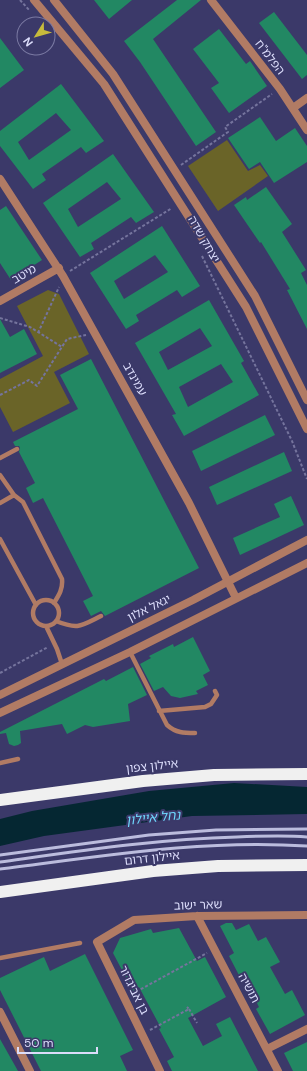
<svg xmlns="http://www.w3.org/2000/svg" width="307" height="1071" font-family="'DM Sans','Noto Sans Hebrew',sans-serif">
<rect width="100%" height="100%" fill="#3b3969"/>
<!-- green -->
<path fill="#6a6428" d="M227,140L248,171L260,165L268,176L218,211L188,166Z
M48,290L59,294L89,354L54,372L70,403L13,432L0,407V379L43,356L17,306Z"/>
<!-- water -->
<path fill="#052732" d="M234,783L307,787V814L192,816L44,836L0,846V819L32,811L149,791Z"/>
<!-- building -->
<path fill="#228863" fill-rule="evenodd" d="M94,0H132L109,19Z
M177,0H201L153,39L216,132L196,146L140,62L124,41Z
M274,12L307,55V75L302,79L259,23Z
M219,29L246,64L250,61L267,86L229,113L211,88L219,83L193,49Z
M0,38L24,70L0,88Z
M61,84L104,141L86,153L81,147L42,174L46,180L33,189L0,146V131ZM56,113L71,130L29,160L18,142Z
M260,117L276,141L295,128L307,146V162L274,183L260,162L249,169L228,138Z
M113,154L154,212L136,223L131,217L91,243L94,249L80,257L43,203ZM107,182L121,199L78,227L68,209Z
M266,187L292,224L282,232L306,270L301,273L307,285V329L287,290L290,289L261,242L260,243L234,205L246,197L247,200Z
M6,206L42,260L11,280L0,263V210Z
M162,226L200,286L182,297L177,290L136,315L139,321L126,329L90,273ZM155,255L168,272L124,299L114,281Z
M209,300L244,361L241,363L259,395L184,436L172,415L176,414L135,343ZM200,328L212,346L168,370L159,352ZM221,364L233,382L188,407L179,387Z
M0,319L10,337L24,329L37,354L0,373Z
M91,359L199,568L105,616L101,611L91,616L83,601L93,596L43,498L33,503L26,488L35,483L19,452L20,448L19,446H15L13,442L78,409L60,375Z
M265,415L275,435L201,471L192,451Z
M284,452L292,471L217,505L209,487Z
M291,496L304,525L240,555L233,538L280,517L274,504Z
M193,637L210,671L203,675L208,685L196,691L198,694L180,698L171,696L163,687L154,691L140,664L151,658L149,656L173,644L174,647Z
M133,667L147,695L128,704L130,721L93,727L85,725L67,734L62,724L20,731L21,743L18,745L14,746L9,744L6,733L0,734V732L104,679L106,681Z
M226,923H232L236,930L249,924L258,941L266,937L280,962L270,967L285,994L292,990L305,1015L270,1034L256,1009L259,1007L245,980L242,981L229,956L234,953L220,926Z
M179,928L197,961L205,957L226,997L188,1018L203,1046L222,1036L216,1024L230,1017L258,1071H172L167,1061L174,1057L159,1029L161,1028L139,987L133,991L113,953L120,938L151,929L153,933Z
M85,954L133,1050L120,1056L127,1071H41L0,990V978L44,957L50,971Z
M0,1039L18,1071H0Z
M307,1042V1071H293L284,1053Z"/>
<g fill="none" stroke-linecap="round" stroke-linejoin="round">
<!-- path -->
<path stroke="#75749d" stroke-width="2" stroke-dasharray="3 2" stroke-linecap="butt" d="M20,0L30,11
M181,165L228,132L225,127L272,94
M202,256L292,441L307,479
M70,271L172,208
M0,318L30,327L62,347
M38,333L59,287
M0,395L29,380L37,386L67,339L86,335
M0,673L48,647
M132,994L207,953
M189,1009L197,1023
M150,1030L189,1009L187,1007"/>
<!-- service -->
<path stroke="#b17b64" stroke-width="4.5" d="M0,458L17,449
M0,475L14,495
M0,503L14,495L23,502L62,579C63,589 59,595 54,603
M0,539L36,605
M33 613a13 13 0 1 1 26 0a13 13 0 1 1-26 0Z
M56,621C78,630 81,626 101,616
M46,626L57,649L62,664
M130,652L167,725C176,733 184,733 195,733
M159,711L205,707L211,704L217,695L215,691
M0,763L18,759
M0,958L80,943"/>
<!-- minor -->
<path stroke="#b17b64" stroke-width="8" d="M211,0L280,89L307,130
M293,108L307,98
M0,179L63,276L189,503L236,598
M0,301L59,268
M197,916L278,1071
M0,1012L30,1071
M267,1049L307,1029
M160,1071L97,942L134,920L197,916L307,915"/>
<!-- tertiary -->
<path stroke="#b17b64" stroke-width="8" d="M34,0L104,84L246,307L307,429
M54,0L113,74L255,296L307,400
M0,695L193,600L307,540
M0,713L130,652L307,563"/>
<!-- motorway -->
<path stroke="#f0f0f0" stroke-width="12" d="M0,800L143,781L214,775L307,774
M0,892L153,871L218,866L307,865"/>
<!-- rail -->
<path stroke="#bbbcdd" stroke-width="3" d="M0,855L149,835L216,830L307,829
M0,862C79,851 157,839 237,837C260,836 284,835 307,837
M0,869C103,856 203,839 307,846"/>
</g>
<g text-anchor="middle" stroke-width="4" stroke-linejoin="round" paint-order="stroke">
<!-- street labels -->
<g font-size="12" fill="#dbdcfa" stroke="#3b3969">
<text transform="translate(270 57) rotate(52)" y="4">הפלמ"ח</text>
<text transform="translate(204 239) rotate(60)" y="4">יצחק שדה</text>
<text transform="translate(24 274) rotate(-30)" y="4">מיטב</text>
<text transform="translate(135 379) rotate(61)" y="4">עמינדב</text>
<text transform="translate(149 608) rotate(-26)" y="4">יגאל אלון</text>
<text transform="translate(152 766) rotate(-6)" y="4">איילון צפון</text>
<text transform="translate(152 858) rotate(-6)" y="4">איילון דרום</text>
<text transform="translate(198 905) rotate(-2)" y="4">שאר ישוב</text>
<text transform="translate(249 988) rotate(62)" y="4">תושיה</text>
<text transform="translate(134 990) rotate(64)" y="4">בן אביגדור</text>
</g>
<!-- water labels -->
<g font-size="13" font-style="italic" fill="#6ed7fc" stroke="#3b3969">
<text transform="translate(153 817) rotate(-6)" y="5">נחל איילון</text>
</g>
</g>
<!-- north arrow -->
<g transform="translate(36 36) rotate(233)"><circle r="19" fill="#3b3969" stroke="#7b7aa3"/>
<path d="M0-3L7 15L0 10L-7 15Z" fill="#c7bb3c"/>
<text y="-6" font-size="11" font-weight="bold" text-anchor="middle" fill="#dbdcfa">N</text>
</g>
<!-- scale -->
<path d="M18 1047v6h79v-6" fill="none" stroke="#dbdcfa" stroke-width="2"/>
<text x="24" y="1047" font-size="12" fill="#dbdcfa" stroke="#3b3969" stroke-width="3" paint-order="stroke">50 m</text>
</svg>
